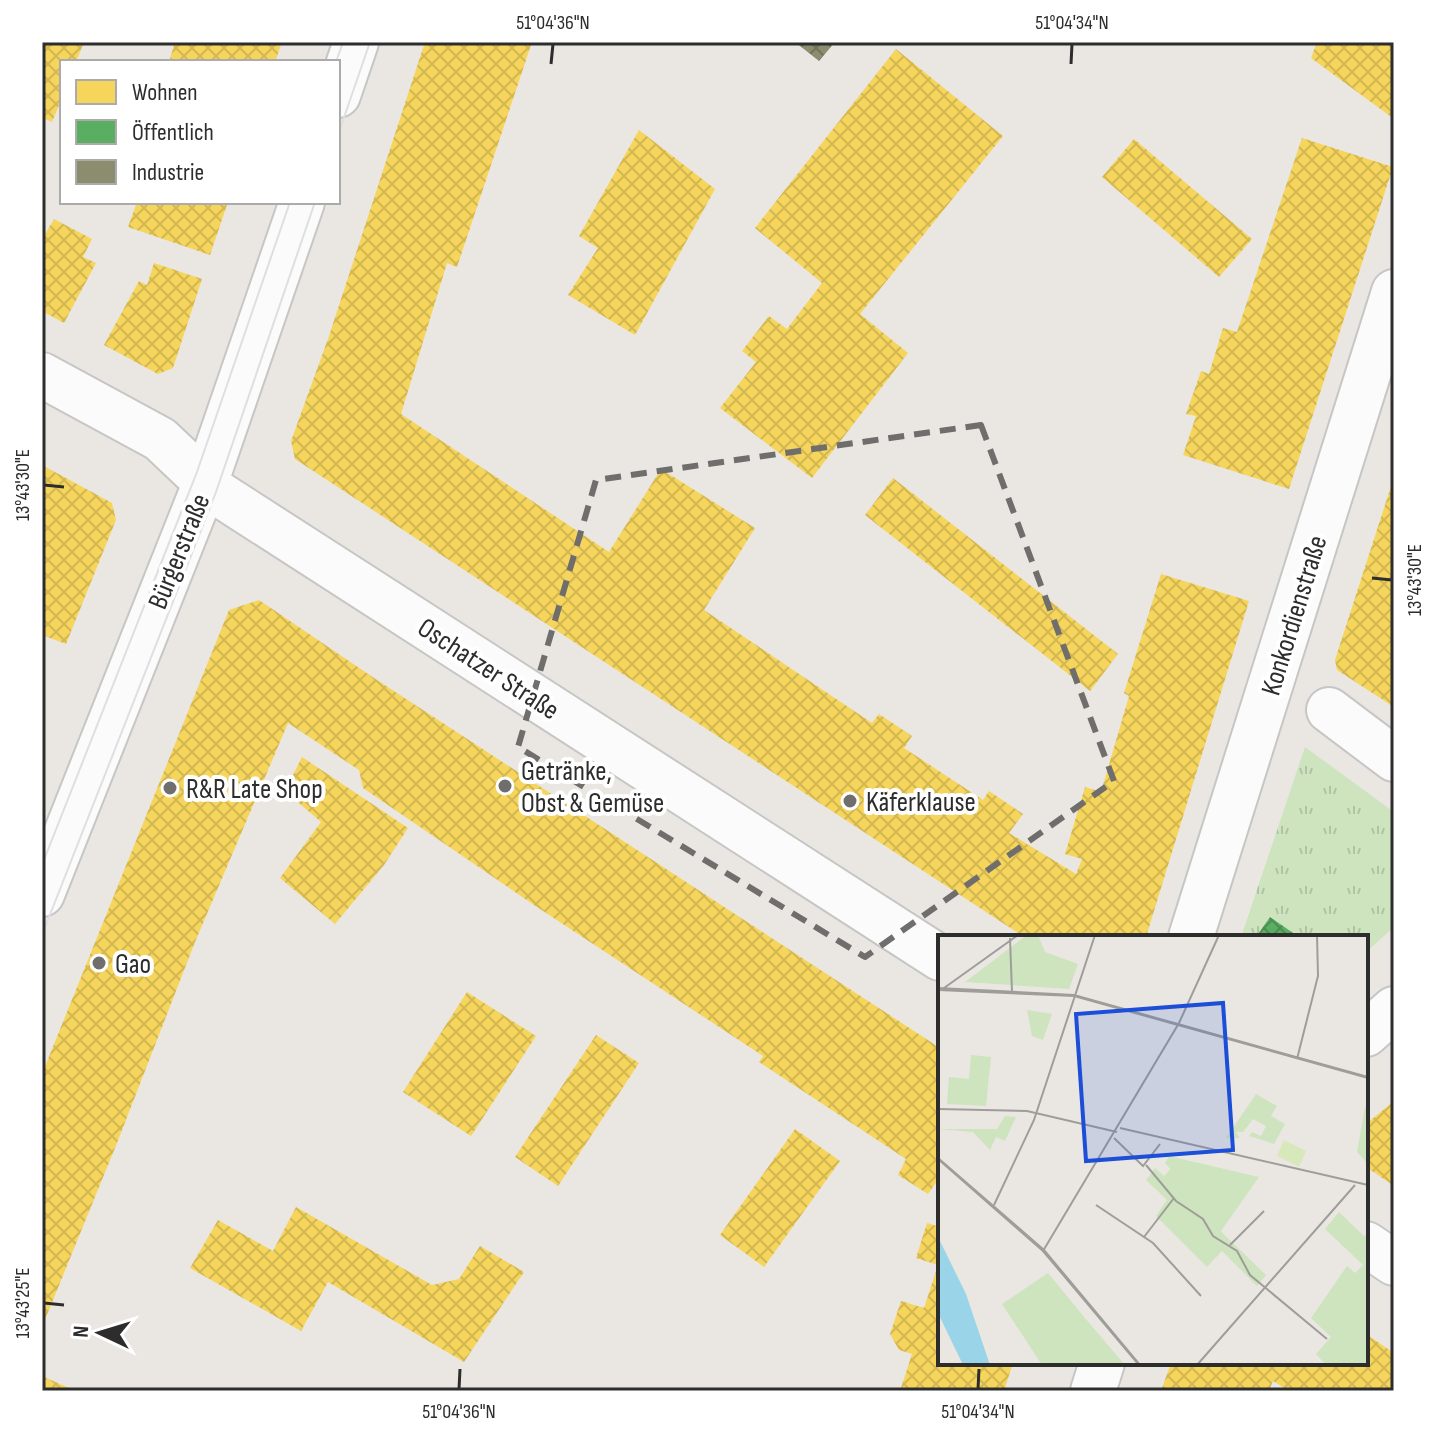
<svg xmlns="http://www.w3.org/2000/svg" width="1436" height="1433" font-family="'Sofia Sans Condensed',sans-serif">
<defs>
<pattern id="park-tufts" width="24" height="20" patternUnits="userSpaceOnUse" patternTransform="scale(2)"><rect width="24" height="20" fill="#cde4be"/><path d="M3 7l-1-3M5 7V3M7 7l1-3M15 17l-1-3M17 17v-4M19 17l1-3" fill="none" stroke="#b0c4a4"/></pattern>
<pattern id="homes-cross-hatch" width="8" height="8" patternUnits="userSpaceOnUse" patternTransform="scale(2)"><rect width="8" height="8" fill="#f6d55c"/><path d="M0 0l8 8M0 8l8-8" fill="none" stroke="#d3b750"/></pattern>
<pattern id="public-cross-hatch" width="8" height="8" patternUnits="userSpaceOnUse" patternTransform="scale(2)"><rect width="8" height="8" fill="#5aae61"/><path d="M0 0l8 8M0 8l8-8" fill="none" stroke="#4b8e50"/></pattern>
<pattern id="industry-cross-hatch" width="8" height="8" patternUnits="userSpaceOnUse" patternTransform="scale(2)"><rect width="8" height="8" fill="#8c8c6e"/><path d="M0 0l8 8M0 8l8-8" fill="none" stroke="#73735b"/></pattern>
</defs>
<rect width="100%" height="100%" fill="#eae7e3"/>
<!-- park -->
<path fill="url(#park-tufts)" d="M1305,747L1394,812V927L1366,952V937H1299L1270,917L1256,937H1241Z"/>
<!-- homes -->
<path fill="url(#homes-cross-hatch)" d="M42,42H84L76,62H62V98L52,122L42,118Z
M175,42H282L275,62H169Z
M425,42H532L457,267L447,263L401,414L609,552L661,469L755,528L704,610L872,723L879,714L912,736L904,748L983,800L989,791L1023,814L1009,833L1076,874L1082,859L1065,854L1085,787L1101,792L1129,696L1124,693L1161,574L1249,601L1146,937H1024L295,459L291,441L328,339Z
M1317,42H1394V119L1311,58Z
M896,49L1003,136L860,314L908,353L812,478L720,408L756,362L742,351L769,316L787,329L822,283L755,228Z
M639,130L715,189L635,335L568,295L598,248L579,236Z
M1302,138L1393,167L1289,489L1183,455L1196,416L1186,414L1201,371L1209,374L1223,328L1237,332Z
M1134,139L1252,239L1219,277L1102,177Z
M137,202H228L210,255L128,227Z
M54,219L92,239L83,257L96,263L64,323L42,311V234L44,236Z
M154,263L202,279L173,368L158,374L104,345L139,281L147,285Z
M42,465L112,503L116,520L66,644L42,635Z
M1394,477V707L1337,670L1335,660Z
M893,478L1118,654L1090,691L865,515Z
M259,600L374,678L940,1048V1177L928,1194L898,1175L906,1159L759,1062L763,1056L534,905L363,788L359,770L288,723L195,942L117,1143L42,1327V1074L229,610Z
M302,757L408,828L384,865L335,924L280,878L321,822L285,791Z
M467,992L536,1036L471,1136L403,1092Z
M596,1035L639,1063L558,1186L515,1157Z
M1394,1101V1186L1366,1167V1124Z
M795,1129L840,1161L764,1267L720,1235Z
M296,1207L432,1285L459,1279L480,1246L524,1272L464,1362L328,1282L301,1331L190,1268L218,1220L273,1251Z
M927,1223L940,1227V1363H1013L1004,1391H900L912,1354L899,1350L890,1334L901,1301L924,1308L938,1265L916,1258Z
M1366,1334L1394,1353V1391H1289L1273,1381L1269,1391H1161L1171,1363H1366Z
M42,1376L76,1391H42Z"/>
<!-- public -->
<path fill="url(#public-cross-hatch)" d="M1270,917L1299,937H1256Z"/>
<!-- industry -->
<path fill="url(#industry-cross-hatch)" d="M795,42H835L819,61Z"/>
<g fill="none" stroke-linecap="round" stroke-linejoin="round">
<defs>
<path id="minor" d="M338,95L356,42
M42,375L160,439L216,492L940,958
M1329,710L1394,759
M42,894L206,481L302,202
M1191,937L1394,292
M1366,1034L1394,1009
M1366,1244L1394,1263
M1093,1391L1102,1363"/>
</defs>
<!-- minor casing -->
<use href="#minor" stroke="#c6c6c5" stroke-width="48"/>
<!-- minor -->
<use href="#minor" stroke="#fcfbfb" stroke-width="44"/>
<!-- tram -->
<path stroke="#dfdee0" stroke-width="2" d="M336,62L343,42
M338,135L370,42
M42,865L197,472L290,202
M42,935L216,492L315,202"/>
</g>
<!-- marked area -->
<path fill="none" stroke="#6f6e6d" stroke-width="6" stroke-dasharray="16 10" stroke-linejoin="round" d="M981,425L1114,781L865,957L518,747L596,480Z"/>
<!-- ticks -->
<path fill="none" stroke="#2d2d2d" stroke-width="3" d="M551,64L553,44M1071,64L1072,44M44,485L64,487M1372,578L1392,580M44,1303L64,1305M459,1389L460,1369M978,1389L979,1369"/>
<!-- markers -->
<g fill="#6f6e6d" stroke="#fff" stroke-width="3">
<circle cx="505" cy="786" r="8"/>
<circle cx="170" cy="788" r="8"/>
<circle cx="850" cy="801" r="8"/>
<circle cx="99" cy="963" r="8"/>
</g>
<g text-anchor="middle" stroke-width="8" stroke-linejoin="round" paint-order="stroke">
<!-- street labels -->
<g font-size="28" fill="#2d2d2d" stroke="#fff">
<text transform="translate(178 551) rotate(-68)" y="10">Bürgerstraße</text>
<text transform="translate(1293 615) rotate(-73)" y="10">Konkordienstraße</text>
<text transform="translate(489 668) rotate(33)" y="10">Oschatzer Straße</text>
</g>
<!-- poi labels -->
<g font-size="28" fill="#2d2d2d" stroke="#fff" text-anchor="start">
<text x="521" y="780">Getränke,<tspan x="521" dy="32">Obst &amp; Gemüse</tspan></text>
<text x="186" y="798">R&amp;R Late Shop</text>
<text x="866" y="811">Käferklause</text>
<text x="115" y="973">Gao</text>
</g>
</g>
<!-- overview -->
<g transform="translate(938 935)">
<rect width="430" height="430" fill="#eae7e3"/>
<path d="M89,75L114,79L105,105L94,101ZM318,159L339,171L333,181L347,189L336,209L311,201L314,197L323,201L328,191L315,184L305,197H298L302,203H288ZM67,181L78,182L67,206L58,202L52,215L35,197L0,194H59ZM231,221L321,242L283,296L287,303L246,261L242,263L236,253L245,248L227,228ZM401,277L426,301L430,298V430H388L378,419L393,402L373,383L409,331L417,338L425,330L387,294ZM110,338L147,383L187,430H104L64,369Z" fill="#cde4be"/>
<path d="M89,0H100L107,17L140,29L131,54L27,47ZM33,120L53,122L48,171L9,169L11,142L31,144ZM427,172L430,173L428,227L419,217ZM237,229L250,241L240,255L328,340L319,351L284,316L269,332L218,281L229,265L208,245L217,233L226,241Z" fill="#cde4be"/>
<path d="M346,205L368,216L361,232L339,221Z" fill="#d7e8bb"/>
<path d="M0,302L28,359L52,430H25L0,378Z" fill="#9ad4e8"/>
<path fill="none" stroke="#9e9d9a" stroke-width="2" d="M72,3L74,57M0,53L136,60L430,142M6,53L80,0M0,55L136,61L430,143M359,124L380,41L379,0M0,174L89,176L179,197M182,193L430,250M176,203L205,231L222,209M0,223L106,315L202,430M0,224L105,316L201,430M208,230L238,266L265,284L275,301L299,316L312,340L389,404M56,270L96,185L157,0M158,270L215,308L263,361M206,302L236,263M292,310L326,276M105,316L241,88L281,0M259,430L417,250"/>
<path fill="#1d4ed8" fill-opacity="0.15" stroke="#1d4ed8" stroke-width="4" d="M285,68L295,215L148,226L138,79Z"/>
<rect width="430" height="430" fill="none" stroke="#2d2d2d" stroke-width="4"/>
</g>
<!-- border -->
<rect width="1436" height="1433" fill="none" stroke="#ffffff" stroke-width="88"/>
<!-- legend -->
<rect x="60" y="60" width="280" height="144" fill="#ffffff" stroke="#ababab" stroke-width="2"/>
<rect x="76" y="80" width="40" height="24" fill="#f6d55c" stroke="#ababab" stroke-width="2"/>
<text x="132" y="100" font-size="24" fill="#2d2d2d">Wohnen</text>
<rect x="76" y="120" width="40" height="24" fill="#5aae61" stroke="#ababab" stroke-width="2"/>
<text x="132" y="140" font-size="24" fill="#2d2d2d">Öffentlich</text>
<rect x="76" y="160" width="40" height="24" fill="#8c8c6e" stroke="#ababab" stroke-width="2"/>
<text x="132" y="180" font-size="24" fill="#2d2d2d">Industrie</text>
<!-- north arrow -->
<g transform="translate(100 1333) rotate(274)" stroke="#ffffff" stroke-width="6" paint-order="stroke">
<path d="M0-6L14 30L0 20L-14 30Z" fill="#2d2d2d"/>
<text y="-12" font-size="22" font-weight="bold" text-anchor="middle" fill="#2d2d2d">N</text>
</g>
<rect x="44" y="44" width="1348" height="1345" fill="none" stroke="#2d2d2d" stroke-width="3"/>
<g font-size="20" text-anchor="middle" fill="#2d2d2d">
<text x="553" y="29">51°04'36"N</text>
<text x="1072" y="29">51°04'34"N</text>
<text transform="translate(22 485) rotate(-90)" y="7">13°43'30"E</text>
<text transform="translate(1414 580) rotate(-90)" y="7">13°43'30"E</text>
<text transform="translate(22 1303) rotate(-90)" y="7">13°43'25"E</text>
<text x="459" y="1418">51°04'36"N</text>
<text x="978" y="1418">51°04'34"N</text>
</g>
</svg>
